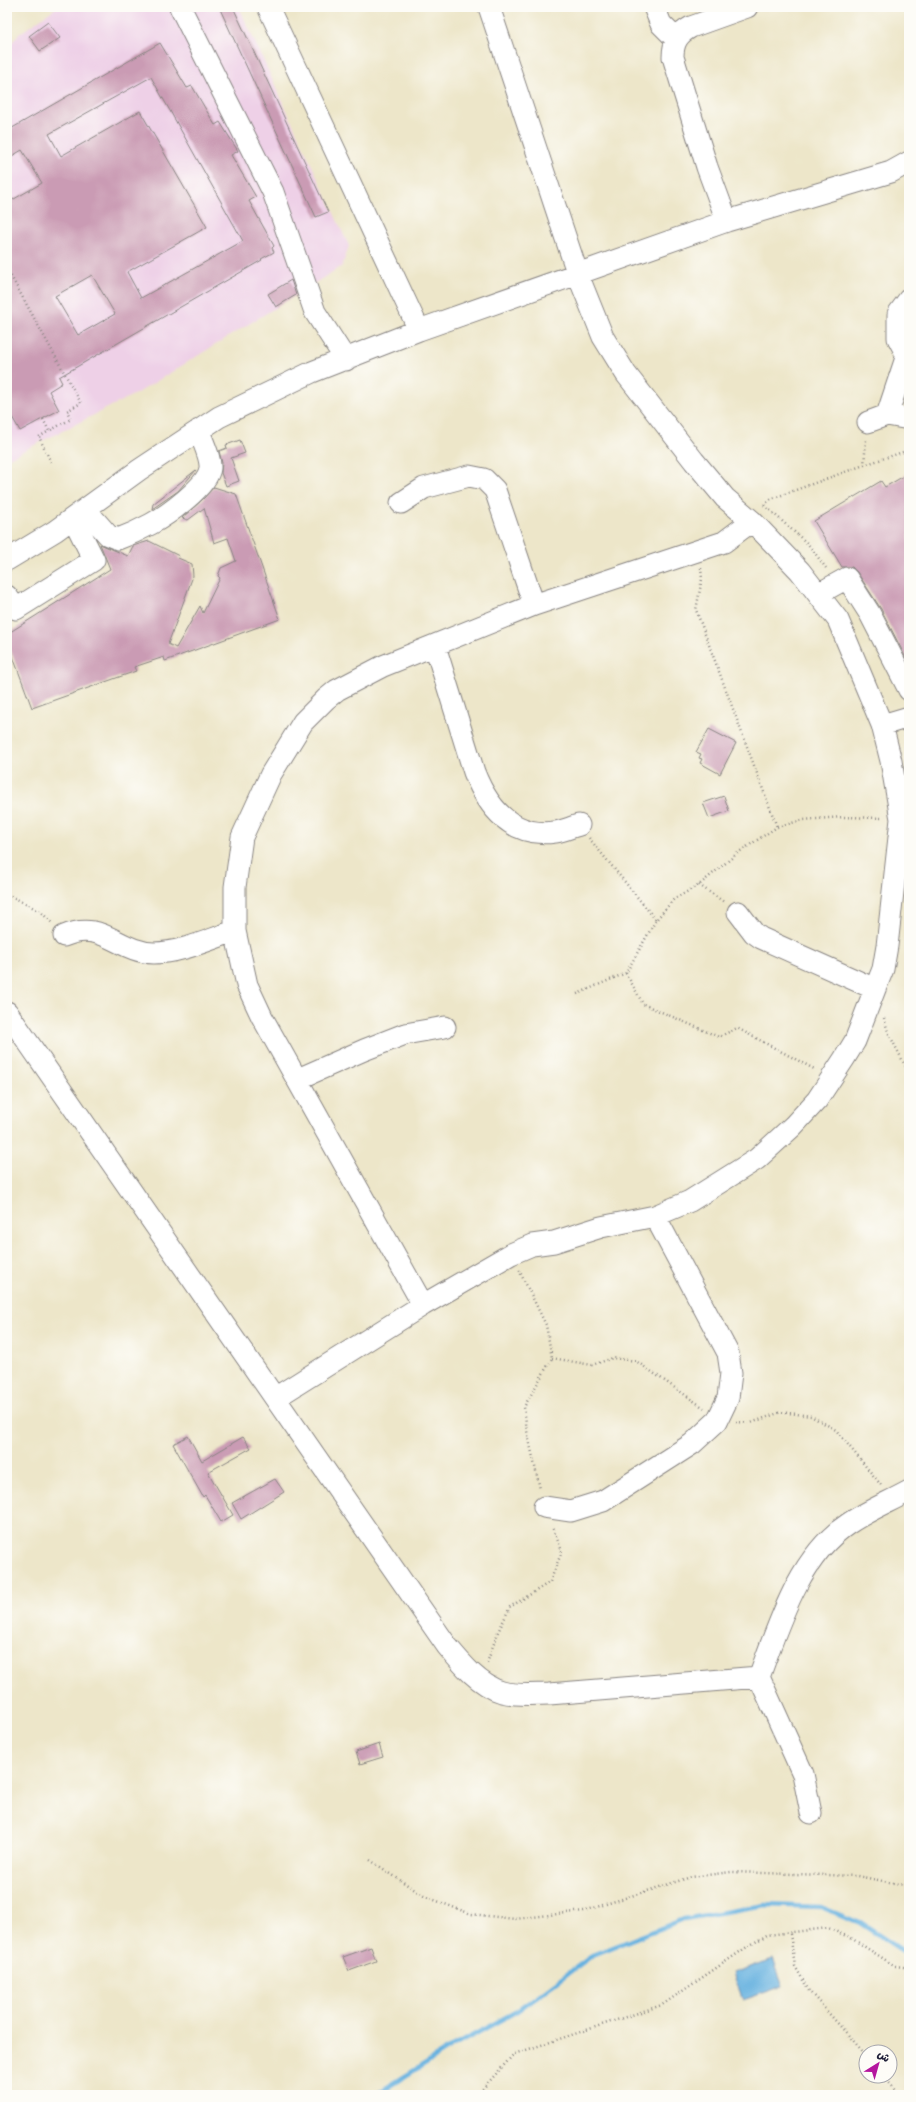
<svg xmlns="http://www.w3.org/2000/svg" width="916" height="2102" font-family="'Playpen Sans','Playpen Sans Arabic',sans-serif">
<rect width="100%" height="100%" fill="#fdfcf7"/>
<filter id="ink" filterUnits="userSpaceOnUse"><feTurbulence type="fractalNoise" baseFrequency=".025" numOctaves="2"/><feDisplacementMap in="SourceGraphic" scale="8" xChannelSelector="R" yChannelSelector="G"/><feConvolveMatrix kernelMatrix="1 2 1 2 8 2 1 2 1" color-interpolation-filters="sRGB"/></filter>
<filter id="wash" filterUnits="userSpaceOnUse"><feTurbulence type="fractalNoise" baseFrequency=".012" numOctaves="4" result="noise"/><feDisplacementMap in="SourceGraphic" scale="16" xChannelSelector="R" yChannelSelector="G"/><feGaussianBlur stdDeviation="0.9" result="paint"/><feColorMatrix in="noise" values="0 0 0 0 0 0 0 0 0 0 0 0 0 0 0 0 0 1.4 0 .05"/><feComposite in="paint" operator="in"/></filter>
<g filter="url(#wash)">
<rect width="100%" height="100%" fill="#ede6c9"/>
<!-- built -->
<path fill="#eed0e7" d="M57,7H239L349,246L342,266L299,293L141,391L7,459V48L19,34Z"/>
<!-- water -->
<path fill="#68b2e0" stroke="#456a8e" d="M773,1959L783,1986L743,2000L733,1973Z"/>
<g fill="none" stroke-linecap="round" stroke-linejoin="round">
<!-- stream -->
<path stroke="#68b2e0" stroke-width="4.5" d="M375,2095L450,2048L517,2011L593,1955L684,1919L765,1905L821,1907L860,1923L909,1955"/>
</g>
<g id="blocks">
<!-- building -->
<path fill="#ca9bb4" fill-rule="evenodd" d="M219,7H233L328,212L316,217Z
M48,22L60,38L40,51L29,36Z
M160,43L187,88L192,86L215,125L220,122L238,151L231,155L256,197L249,201L274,246L272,248L274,252L261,259L262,260L59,377L62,383L49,391L59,410L20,431L7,408V203L42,183L22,150L7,159V131ZM151,77L243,241L141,298L127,272L207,227L140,111L61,156L49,134ZM92,275L115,314L78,335L55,296Z
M291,280L296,295L276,307L268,294Z
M240,440L245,453L231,458L239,481L226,486L221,473L222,463L219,451L227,448L226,445Z
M196,470L178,491L152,509L153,504Z
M909,473V664L881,609L857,572L852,567H842L814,521L881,481L885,487Z
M214,487L236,494L280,619L165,661L164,657L134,667L136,671L32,708L9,646L7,647V634L110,569L100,544L128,556L133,546L149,541L179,556L178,558L192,564L193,576L168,644L176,648L200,606L203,613L220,578L218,576L221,568L236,561L228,538L214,543L204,508L188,520L182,518L202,500Z
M709,729L736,743L720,774L700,763L702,759L699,758L701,754L696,752Z
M724,796L729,811L709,818L703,803Z
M188,1436L202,1461L243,1437L251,1448L208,1472L233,1515L221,1522L205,1495L203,1497L173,1444Z
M275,1479L284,1492L241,1519L232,1503Z
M379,1744L383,1757L360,1764L356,1752Z
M371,1947L376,1961L349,1971L343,1957Z"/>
</g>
</g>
<g filter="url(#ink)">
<use href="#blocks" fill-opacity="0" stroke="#888482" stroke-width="1"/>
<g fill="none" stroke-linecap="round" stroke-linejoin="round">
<defs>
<path id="minor" d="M180,7L273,192L315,312L346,360
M268,7L419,330
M654,7L661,24L676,39
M727,221L707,167L673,57C673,42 678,34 691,27L747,7
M887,415L907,355L898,338V314L909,299
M868,422L887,415L909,419
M401,503L424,488L469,476L484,479L495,490L534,605
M85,509L108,535L118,539C129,535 140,530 151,524C166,516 208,486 210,468C211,457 202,441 199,430
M7,560L55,531L139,470L219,417L312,372L419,330L727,221L891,172L909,162
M818,594L847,578L870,614L909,690
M7,596L16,609L94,560L73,518
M435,646L474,772C488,808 512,838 555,832C563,831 571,827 579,825
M882,725L909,717
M738,912L754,933L761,938L875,989
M64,936C102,919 118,952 154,953C181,953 210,939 235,931
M7,1012L447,1646C461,1663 480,1686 502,1692C517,1696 534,1694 549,1694L759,1677
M298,1079L364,1050L405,1034L445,1027
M423,1305L262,1017L247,985L235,931V887L242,837L271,774L303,722L326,699L337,690L383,666L534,605L724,542L752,521
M275,1398L423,1305L511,1254L532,1245L554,1242L601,1227L655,1216L690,1201L757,1159L793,1126L817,1100L844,1059L855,1041L875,989L883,969L887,946L901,819L891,761L882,725L838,620L800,571L752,521L725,498L694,461L626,374L603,337L578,275L489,7
M544,1507L571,1511L603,1501L692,1444L717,1421L728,1398L731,1373L728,1353L655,1216
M811,1813L803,1774L759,1677C778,1626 799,1556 848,1524C867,1511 889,1502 909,1491"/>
</defs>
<!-- minor casing -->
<use href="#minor" stroke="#888482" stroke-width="23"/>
<!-- path -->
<path stroke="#888482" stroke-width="2.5" stroke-dasharray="1 3" stroke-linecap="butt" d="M7,269L81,403L67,411L71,419L49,431
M43,419L49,431L39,437L51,462
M864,465L909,450
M764,505L808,544L826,568
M764,505L771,499L864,465L866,440
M701,568L702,579L696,610L777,827
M905,736L909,751
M589,838L656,920
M699,885L724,902
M7,894L40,911L53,924
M626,973L643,1004L719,1037L737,1028L816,1070
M577,994L626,973L656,920L674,899L699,885L739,852L777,827L803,820L843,817L883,818
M884,1018L888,1032L909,1073
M519,1270L546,1325L552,1358L524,1407L527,1431L540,1489
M552,1358L592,1365L613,1358L636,1361L704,1408
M736,1422L751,1423L781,1412L811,1416L836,1430L881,1485
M487,1663L498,1632L510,1607L550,1582L562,1551L552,1527
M370,1860L424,1896L471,1914L515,1919L584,1911L691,1877L731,1872L857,1876L909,1886
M790,1934L795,1966L809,1991L866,2055
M884,2076L901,2095
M477,2095L514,2054L662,2005L747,1947L767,1935L828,1928L851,1938L895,1966L904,1967L909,1964"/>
<!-- minor -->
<use href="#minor" stroke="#fff" stroke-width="21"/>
</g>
</g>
<!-- margin -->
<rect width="916" height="2102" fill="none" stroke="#fdfcf7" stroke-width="24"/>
<!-- north arrow -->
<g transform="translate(878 2064) rotate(37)"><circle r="19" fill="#fdfcf7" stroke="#a5a5ac"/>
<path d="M0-3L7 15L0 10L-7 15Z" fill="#b5179e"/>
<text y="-6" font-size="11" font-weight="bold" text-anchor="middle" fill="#22223b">ش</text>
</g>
</svg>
